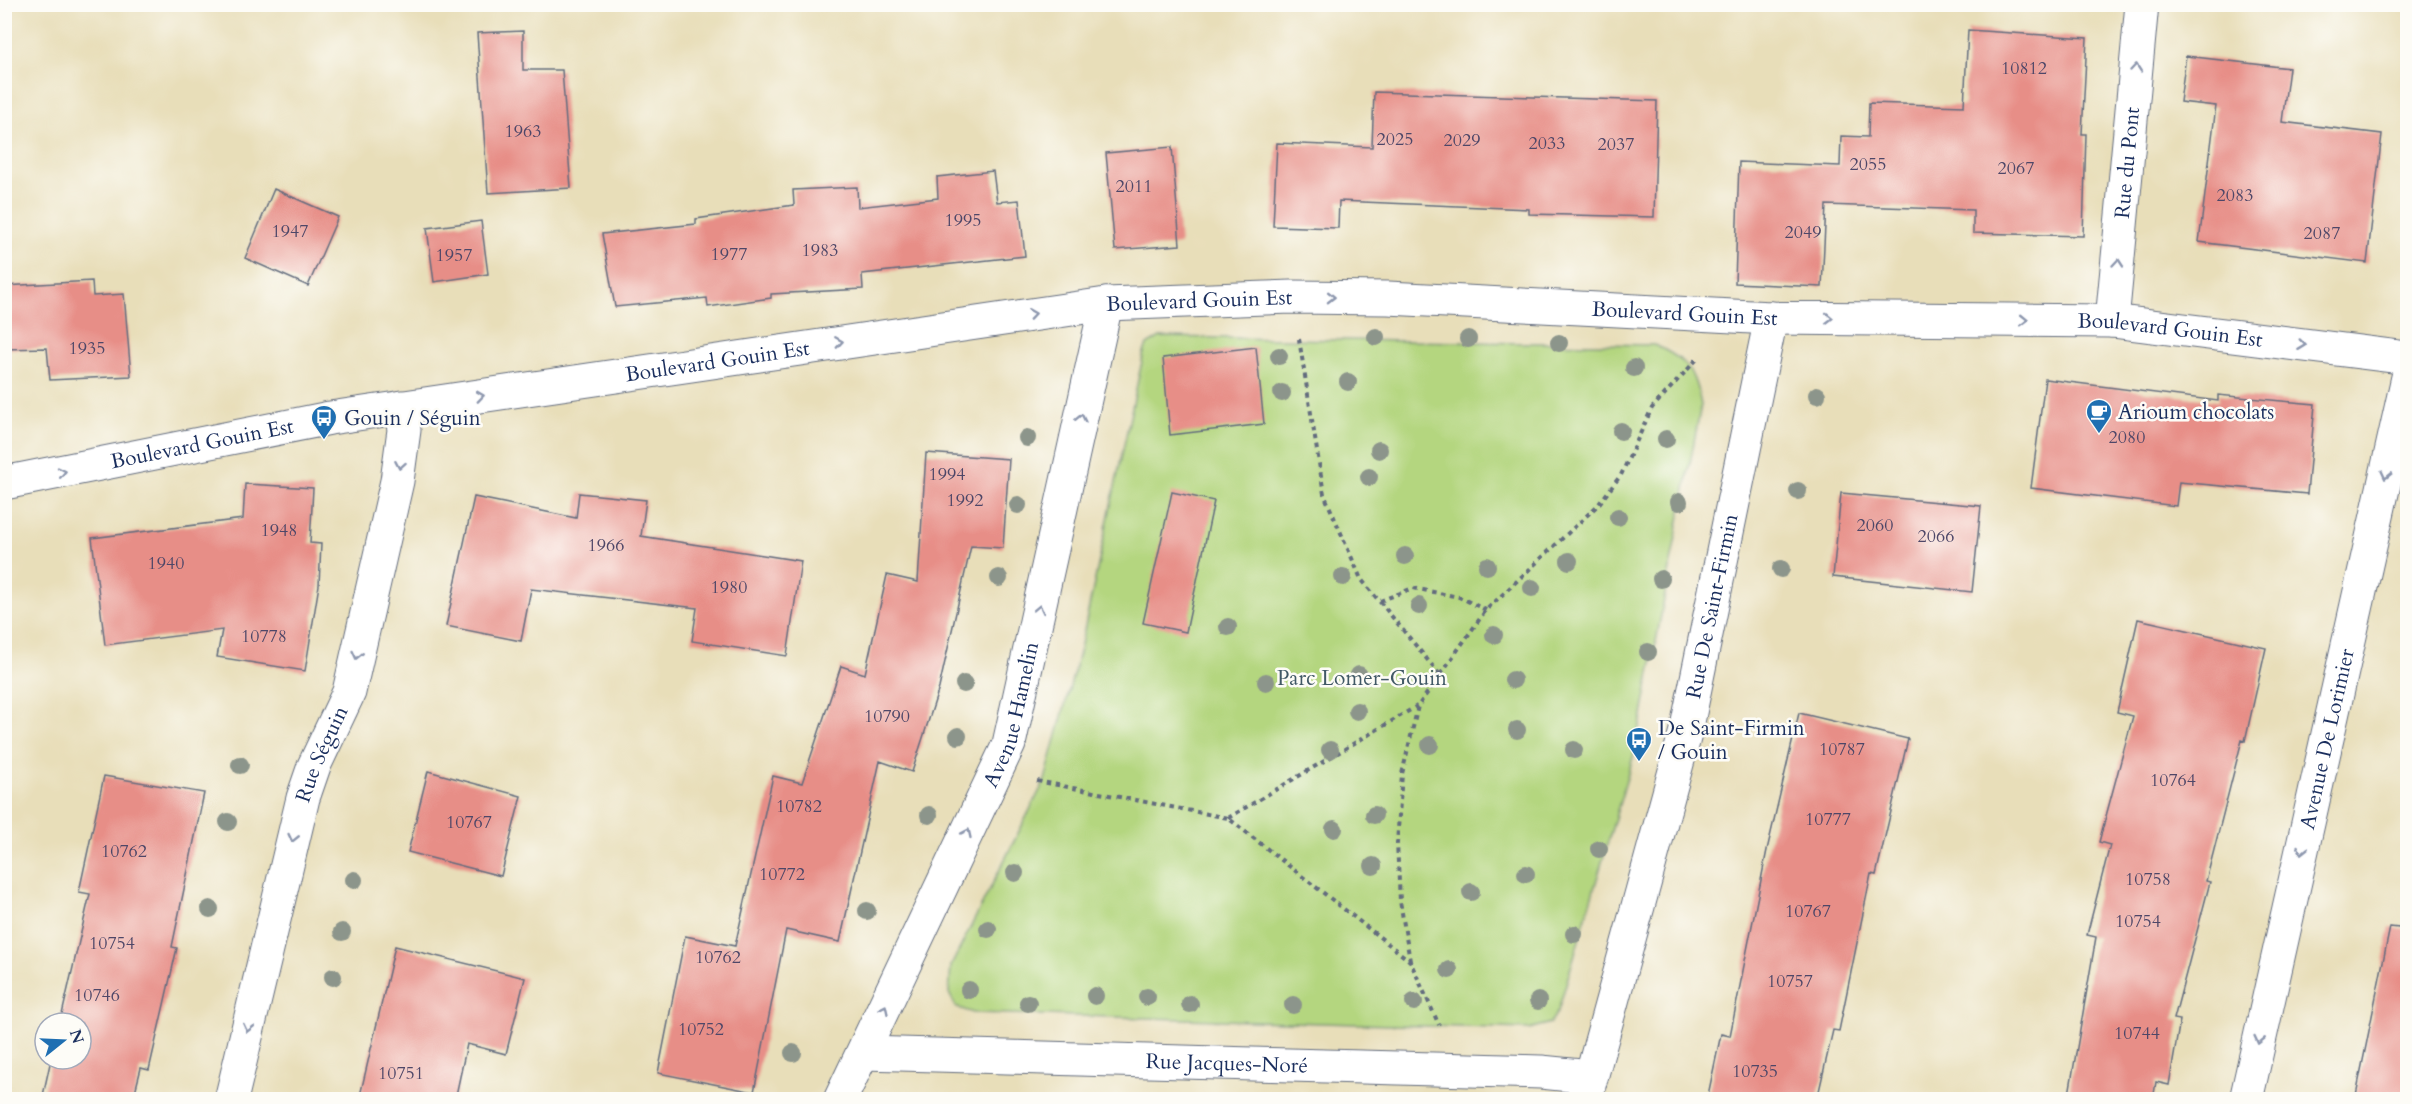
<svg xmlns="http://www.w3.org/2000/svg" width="2412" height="1104" font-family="Cardo,serif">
<rect width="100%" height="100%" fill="#fdfcf7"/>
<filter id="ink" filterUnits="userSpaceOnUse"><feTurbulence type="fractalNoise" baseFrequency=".0167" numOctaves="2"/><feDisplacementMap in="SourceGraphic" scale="12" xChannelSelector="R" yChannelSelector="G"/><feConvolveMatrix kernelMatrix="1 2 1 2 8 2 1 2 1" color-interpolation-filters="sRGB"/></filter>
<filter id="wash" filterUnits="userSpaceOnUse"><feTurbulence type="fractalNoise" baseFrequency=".008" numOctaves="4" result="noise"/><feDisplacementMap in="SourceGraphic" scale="24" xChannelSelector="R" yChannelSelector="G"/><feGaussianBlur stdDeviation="1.35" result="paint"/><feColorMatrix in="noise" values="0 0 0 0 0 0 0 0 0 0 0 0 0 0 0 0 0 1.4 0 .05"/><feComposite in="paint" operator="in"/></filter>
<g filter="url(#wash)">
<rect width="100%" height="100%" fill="#e8deb9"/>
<!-- green -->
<path fill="#b4d67f" stroke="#68826e" stroke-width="1.5" d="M1160,337L1654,345C1687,359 1694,370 1701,405L1636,747L1558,1011L1550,1023L1529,1029L973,1013L956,1007L949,993L951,966L1045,780L1080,649L1144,352L1147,345Z"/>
<g id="blocks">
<!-- building -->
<path fill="#e78e87" d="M1968,30L2087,38L2082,134H2086L2083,236L1973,233V210L1826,205L1822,287L1735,283L1739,162L1840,166L1841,136L1868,137L1869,103L1964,106Z
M523,31V70H562L571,188L488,193L477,33Z
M2186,56L2289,68L2282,122L2382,134L2367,263L2199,242L2216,106L2180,102Z
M1374,92L1657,101L1654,217L1529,214V209L1339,201L1338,228L1273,226L1277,143L1372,147Z
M1172,147L1180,245L1115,250L1106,153Z
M993,171L997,202L1019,200L1025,256L862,274L863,289L771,294V298L708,307L707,298L615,307L602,234L696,224V219L794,205L793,190L857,187L858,207L938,198L937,177Z
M274,189L338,217L308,286L245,258Z
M481,221L488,274L434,282L427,228Z
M92,281L93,296L124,294L131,376L50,380L47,348L4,349V286Z
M1256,347L1264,424L1170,435L1163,358Z
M2045,379L2218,401V395L2315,404L2307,494L2179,482L2176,506L2031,488Z
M926,453L1009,459L1003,548L971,546L939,688L912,772L880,761L840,942L786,930L754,1092L658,1073L685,936L735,946L773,776L802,783L841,666L865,674L887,575L918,582Z
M245,484L313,488L310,543L321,544L319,585L305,671L217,657L222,630L105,645L92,538L243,519Z
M1172,492L1214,501L1186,632L1143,623Z
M579,493L646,500L641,536L801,561L787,656L692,641L697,608L531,589L521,641L446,626L474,497L576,518Z
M1841,493L1981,506L1972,592L1833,577Z
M2138,619L2266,648L2245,741L2242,740L2206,881L2210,882L2174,1019L2180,1020L2169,1085L2156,1082L2153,1100H2068L2096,937L2087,935L2110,845L2099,842L2133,716L2117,712Z
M1799,713L1908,739L1876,875L1871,874L1839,1031L1833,1030L1817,1100H1707L1721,1034L1730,1036L1767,850Z
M428,771L521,796L501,876L408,852Z
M104,776L204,793L172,947L177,948L149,1070L141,1068L133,1100H42L51,1059H81V1023H60L90,894L79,892Z
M2390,927L2408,929V1100H2355Z
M395,946L525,978L506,1054L467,1044L455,1100H359Z"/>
</g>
</g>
<g filter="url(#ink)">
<use href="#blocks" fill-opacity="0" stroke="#636c7e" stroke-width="1.5"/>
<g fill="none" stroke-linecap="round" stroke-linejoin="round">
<defs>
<g id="street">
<path id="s1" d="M2112,321L2142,4"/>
<path id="s2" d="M864,1053L1541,1072L1591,1077"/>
<path id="s3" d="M231,1100L303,798L314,766L349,692L397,481L404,430L401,407"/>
<path id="s4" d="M840,1100L1009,744L1106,304"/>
<path id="s5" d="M1585,1100L1687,727L1771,318"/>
<path id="s6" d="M2246,1100L2408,377"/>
</g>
<g id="secondary">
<path id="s7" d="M4,483L330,418L1106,304L1292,297L1388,298L1771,318L2112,321L2408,358"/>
</g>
</defs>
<!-- street casing -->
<use href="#street" stroke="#636c7e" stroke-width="35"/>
<!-- secondary casing -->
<use href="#secondary" stroke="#636c7e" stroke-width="35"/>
<!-- path -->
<path stroke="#636c7e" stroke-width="4" stroke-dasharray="4.5 4.5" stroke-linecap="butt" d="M1299,339L1324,494L1361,579L1440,675
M1380,601L1413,588L1459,597L1486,610
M1037,781L1228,818L1410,961L1439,1025
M1228,818L1417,706
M1410,961L1400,901L1397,843L1402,774L1418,706L1486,610L1598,505L1621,475L1652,408L1699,357"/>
<!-- street -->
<use href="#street" stroke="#fff" stroke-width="33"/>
<!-- secondary -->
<use href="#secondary" stroke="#fff" stroke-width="33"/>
</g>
<!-- trees -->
<g fill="#8c958b">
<circle cx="1376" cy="337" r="9"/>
<circle cx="1468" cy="339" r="9"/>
<circle cx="1559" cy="343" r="9"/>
<circle cx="1279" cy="356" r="9"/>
<circle cx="1634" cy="368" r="9"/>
<circle cx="1348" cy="382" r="9"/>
<circle cx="1282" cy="393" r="9"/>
<circle cx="1817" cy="395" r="9"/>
<circle cx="1621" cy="431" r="9"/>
<circle cx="1027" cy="438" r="9"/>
<circle cx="1666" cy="439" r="9"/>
<circle cx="1379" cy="450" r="9"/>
<circle cx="1369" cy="477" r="9"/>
<circle cx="1798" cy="491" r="9"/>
<circle cx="1679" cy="502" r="9"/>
<circle cx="1018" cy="505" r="9"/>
<circle cx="1618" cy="517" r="9"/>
<circle cx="1405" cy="556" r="9"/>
<circle cx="1569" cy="561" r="9"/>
<circle cx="1487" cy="566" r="9"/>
<circle cx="1781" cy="569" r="9"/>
<circle cx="1343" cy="577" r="9"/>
<circle cx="999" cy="578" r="9"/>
<circle cx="1661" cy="579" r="9"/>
<circle cx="1532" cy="588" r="9"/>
<circle cx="1419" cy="606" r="9"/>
<circle cx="1228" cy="627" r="9"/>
<circle cx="1494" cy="635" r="9"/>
<circle cx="1648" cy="652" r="9"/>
<circle cx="1359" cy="675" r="9"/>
<circle cx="1513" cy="680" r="9"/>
<circle cx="1266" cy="682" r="9"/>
<circle cx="964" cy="684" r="9"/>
<circle cx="1357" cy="711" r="9"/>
<circle cx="1517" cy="730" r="9"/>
<circle cx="958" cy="736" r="9"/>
<circle cx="1430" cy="745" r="9"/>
<circle cx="1330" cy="750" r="9"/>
<circle cx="1574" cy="750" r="9"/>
<circle cx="240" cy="765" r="9"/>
<circle cx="929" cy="815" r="9"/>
<circle cx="1374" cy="815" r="9"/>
<circle cx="228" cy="822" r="9"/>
<circle cx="1334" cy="829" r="9"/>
<circle cx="1599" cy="849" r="9"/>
<circle cx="1373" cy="866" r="9"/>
<circle cx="1015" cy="873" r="9"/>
<circle cx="1526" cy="874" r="9"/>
<circle cx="354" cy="880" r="9"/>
<circle cx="1471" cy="892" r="9"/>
<circle cx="210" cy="909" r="9"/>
<circle cx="867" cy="911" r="9"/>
<circle cx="988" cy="929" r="9"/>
<circle cx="342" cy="932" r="9"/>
<circle cx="1574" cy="934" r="9"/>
<circle cx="1449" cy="970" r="9"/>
<circle cx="333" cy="977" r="9"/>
<circle cx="969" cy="990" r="9"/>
<circle cx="1095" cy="996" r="9"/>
<circle cx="1147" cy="997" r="9"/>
<circle cx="1538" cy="1001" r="9"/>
<circle cx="1414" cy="1002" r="9"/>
<circle cx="1028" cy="1003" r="9"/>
<circle cx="1190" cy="1004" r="9"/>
<circle cx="1293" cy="1005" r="9"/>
<circle cx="793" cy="1053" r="9"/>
</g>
<!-- one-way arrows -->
<defs><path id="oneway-chevron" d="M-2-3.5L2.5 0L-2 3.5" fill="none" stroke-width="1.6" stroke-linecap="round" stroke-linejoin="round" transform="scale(1.5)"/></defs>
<g stroke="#8d97ae">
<use href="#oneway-chevron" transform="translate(2136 68) rotate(-85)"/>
<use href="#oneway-chevron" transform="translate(2118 263) rotate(-85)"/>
<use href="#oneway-chevron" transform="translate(1331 297) rotate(1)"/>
<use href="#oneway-chevron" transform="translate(1032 314) rotate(-8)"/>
<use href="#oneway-chevron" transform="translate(1829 318) rotate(1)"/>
<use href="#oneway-chevron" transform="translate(2024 320) rotate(1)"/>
<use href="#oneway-chevron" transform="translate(839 342) rotate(-8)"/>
<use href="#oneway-chevron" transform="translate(2302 345) rotate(7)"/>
<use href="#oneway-chevron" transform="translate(480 396) rotate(-8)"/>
<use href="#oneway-chevron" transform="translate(1081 418) rotate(-78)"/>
<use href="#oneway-chevron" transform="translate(400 465) rotate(100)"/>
<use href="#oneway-chevron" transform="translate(62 472) rotate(-12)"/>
<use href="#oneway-chevron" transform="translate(2386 475) rotate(103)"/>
<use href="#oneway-chevron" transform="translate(1039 609) rotate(-78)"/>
<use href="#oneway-chevron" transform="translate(357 655) rotate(103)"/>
<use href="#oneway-chevron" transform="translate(967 833) rotate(-65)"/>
<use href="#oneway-chevron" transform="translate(293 838) rotate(103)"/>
<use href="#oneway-chevron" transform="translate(2302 850) rotate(103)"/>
<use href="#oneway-chevron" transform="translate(884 1009) rotate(-65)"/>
<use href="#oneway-chevron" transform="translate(248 1028) rotate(103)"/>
<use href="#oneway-chevron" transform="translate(2259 1040) rotate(103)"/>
</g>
</g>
<!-- icons -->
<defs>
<symbol id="cafe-pin" viewBox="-11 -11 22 30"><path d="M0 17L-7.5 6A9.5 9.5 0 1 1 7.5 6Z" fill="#1f6fb2" stroke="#fdfcf7"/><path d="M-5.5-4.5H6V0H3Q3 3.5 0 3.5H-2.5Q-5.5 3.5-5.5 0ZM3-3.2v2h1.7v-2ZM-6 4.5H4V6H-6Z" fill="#fff"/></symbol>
<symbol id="bus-pin" viewBox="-11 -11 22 30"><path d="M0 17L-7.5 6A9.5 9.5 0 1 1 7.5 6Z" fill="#1f6fb2" stroke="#fdfcf7"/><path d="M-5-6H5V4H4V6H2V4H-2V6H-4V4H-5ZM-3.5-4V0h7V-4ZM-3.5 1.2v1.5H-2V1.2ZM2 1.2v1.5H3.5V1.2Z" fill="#fff"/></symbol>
</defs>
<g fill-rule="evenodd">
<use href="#cafe-pin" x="2084" y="397" width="30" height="40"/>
<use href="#bus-pin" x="309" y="403" width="30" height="40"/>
<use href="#bus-pin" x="1624" y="725" width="30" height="40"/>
</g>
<g text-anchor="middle" stroke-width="5" stroke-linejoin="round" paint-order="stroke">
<!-- number labels -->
<g font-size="18" fill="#4e4768">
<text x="2024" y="74">10812</text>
<text x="523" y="137">1963</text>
<text x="1395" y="145">2025</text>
<text x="1462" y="146">2029</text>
<text x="1547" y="149">2033</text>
<text x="1616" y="150">2037</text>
<text x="1868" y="170">2055</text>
<text x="2016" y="174">2067</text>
<text x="1134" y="192">2011</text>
<text x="2235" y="201">2083</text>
<text x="963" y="226">1995</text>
<text x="290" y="237">1947</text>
<text x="1803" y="238">2049</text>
<text x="2322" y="239">2087</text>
<text x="820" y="256">1983</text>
<text x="729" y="260">1977</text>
<text x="454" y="261">1957</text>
<text x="87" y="354">1935</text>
<text x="2127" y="443">2080</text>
<text x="947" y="480">1994</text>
<text x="965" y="506">1992</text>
<text x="1875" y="531">2060</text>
<text x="279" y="536">1948</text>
<text x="1936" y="542">2066</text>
<text x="606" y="551">1966</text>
<text x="166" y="569">1940</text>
<text x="729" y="593">1980</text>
<text x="264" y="642">10778</text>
<text x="887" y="722">10790</text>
<text x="1842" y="755">10787</text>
<text x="2173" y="786">10764</text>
<text x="799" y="812">10782</text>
<text x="1828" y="825">10777</text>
<text x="469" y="828">10767</text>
<text x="124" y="857">10762</text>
<text x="782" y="880">10772</text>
<text x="2148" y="885">10758</text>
<text x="1808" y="917">10767</text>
<text x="2138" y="927">10754</text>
<text x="112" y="949">10754</text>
<text x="718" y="963">10762</text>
<text x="1790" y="987">10757</text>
<text x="97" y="1001">10746</text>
<text x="701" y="1035">10752</text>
<text x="2137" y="1039">10744</text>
<text x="1755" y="1077">10735</text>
<text x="401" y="1079">10751</text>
</g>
<!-- street labels -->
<g font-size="21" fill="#1b2f5e" stroke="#fdfcf7">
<text dy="7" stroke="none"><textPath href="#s1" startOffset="159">Rue du Pont</textPath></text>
<text dy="7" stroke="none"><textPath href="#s7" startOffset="1210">Boulevard Gouin Est</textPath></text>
<text dy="7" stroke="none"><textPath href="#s7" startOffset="1696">Boulevard Gouin Est</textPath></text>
<text dy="7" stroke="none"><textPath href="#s7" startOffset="2182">Boulevard Gouin Est</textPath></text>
<text dy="7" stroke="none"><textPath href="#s7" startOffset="724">Boulevard Gouin Est</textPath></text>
<text dy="7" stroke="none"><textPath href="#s7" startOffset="202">Boulevard Gouin Est</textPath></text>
<text dy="7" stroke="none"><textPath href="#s5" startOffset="510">Rue De Saint-Firmin</textPath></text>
<text dy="7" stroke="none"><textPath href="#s4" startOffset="423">Avenue Hamelin</textPath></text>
<text dy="7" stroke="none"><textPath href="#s6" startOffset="370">Avenue De Lorimier</textPath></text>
<text dy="7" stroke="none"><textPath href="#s3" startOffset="358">Rue Séguin</textPath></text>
<text dy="7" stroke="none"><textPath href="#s2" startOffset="363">Rue Jacques-Noré</textPath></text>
</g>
<!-- poi labels -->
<g font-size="21" fill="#1b2f5e" stroke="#fdfcf7" text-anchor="start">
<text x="2118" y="419">Arioum chocolats</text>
<text x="344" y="425">Gouin / Séguin</text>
<text x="1658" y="735">De Saint-Firmin<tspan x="1658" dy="24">/ Gouin</tspan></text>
</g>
<!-- park labels -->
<g font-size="21" fill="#415966" stroke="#fdfcf7">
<text x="1362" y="685">Parc Lomer-Gouin</text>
</g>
</g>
<!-- margin -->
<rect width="2412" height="1104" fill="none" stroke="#fdfcf7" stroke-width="24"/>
<!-- north arrow -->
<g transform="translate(63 1041) rotate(72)"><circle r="28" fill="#fdfcf7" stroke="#a3aaba" stroke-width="1.5"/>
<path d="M0-4.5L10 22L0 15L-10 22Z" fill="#1f6fb2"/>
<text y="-9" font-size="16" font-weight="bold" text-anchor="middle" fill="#1b2f5e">N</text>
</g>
</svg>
